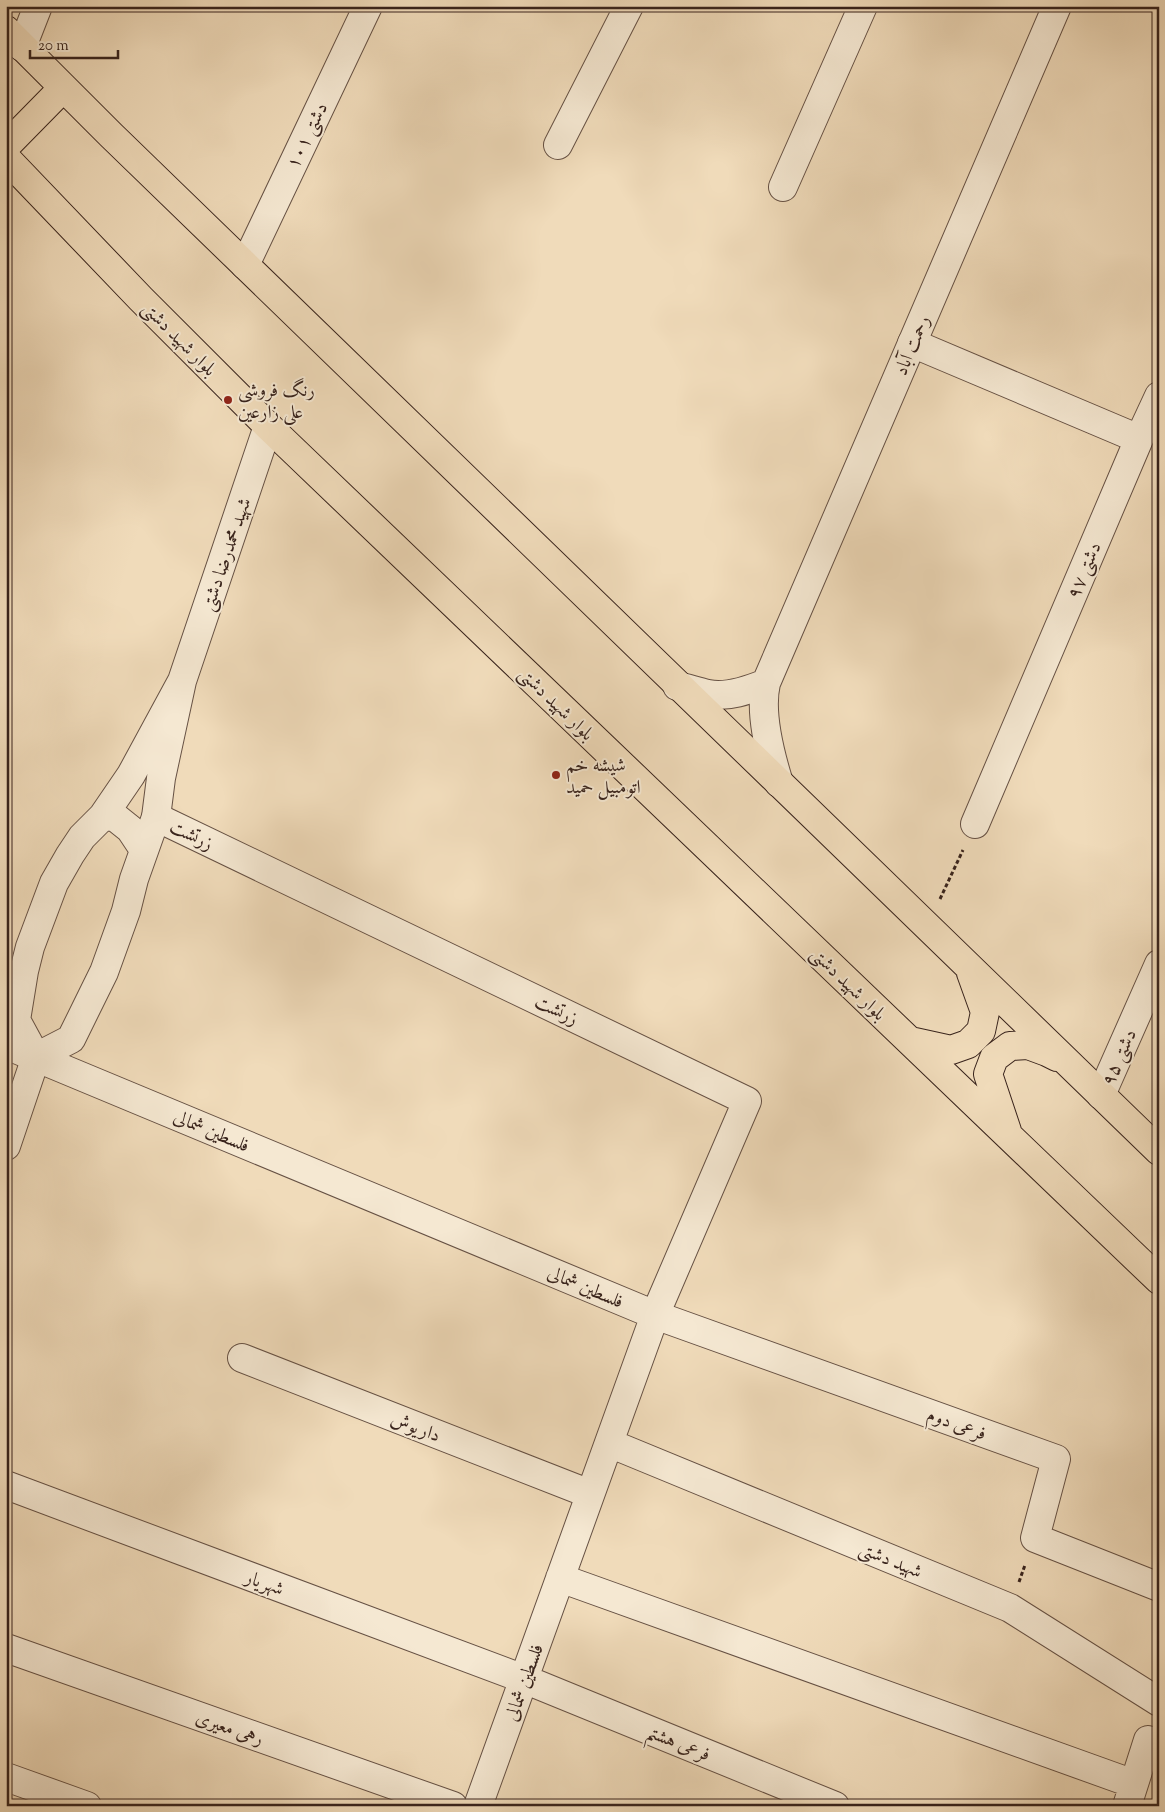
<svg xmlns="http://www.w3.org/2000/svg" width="1165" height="1812" font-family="'Sorts Mill Goudy',Amiri,serif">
<rect width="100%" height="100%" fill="#f0dbba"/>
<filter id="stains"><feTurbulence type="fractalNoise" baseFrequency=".004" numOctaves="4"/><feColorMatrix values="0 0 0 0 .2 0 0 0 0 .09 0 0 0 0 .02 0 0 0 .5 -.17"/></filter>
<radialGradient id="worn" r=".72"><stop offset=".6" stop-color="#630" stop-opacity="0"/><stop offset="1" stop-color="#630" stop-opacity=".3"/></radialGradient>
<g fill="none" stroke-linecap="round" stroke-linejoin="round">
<defs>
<path id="minor" d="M22,47L38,6
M558,145L629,6
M783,187L863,6
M245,265L368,6
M912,343L1139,439L975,824
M1139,439L1159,396
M156,817L747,1101L655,1315L478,1806
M6,1045L655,1315L1056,1459L1035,1538L1159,1587
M1101,1095L1159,964
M242,1358L590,1494
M609,1443L1010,1608L1159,1702
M6,1485L524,1679L835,1806
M560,1578L1134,1784
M6,1648L453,1806
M6,1777L87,1806
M1127,1806L1148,1740"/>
<path id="tertiary" d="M182,681L268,426
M677,686C687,688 698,692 708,694C727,698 749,690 766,683
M779,783C770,754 759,713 766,683L1057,6
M103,816L131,775L182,681L161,778L156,817L134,879L126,911L104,972L71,1039L36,1057L16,1020L24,971L30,947L54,883L70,855L82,837L103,816L115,817L130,829L144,850
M6,1146L36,1057"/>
<path id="primary" d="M6,30L111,135L1159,1151
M6,146L63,88
M6,158L141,299L268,426L1159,1280
M910,1041L951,1050L968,1044L981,1031L985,1012L971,973
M1007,1131L988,1074L994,1058L1010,1046L1028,1045L1047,1052L1057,1057"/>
</defs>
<!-- minor casing -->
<use href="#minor" stroke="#665144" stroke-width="30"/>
<!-- tertiary casing -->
<use href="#tertiary" stroke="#665144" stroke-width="30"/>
<!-- primary casing -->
<use href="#primary" stroke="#38231c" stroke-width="30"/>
<!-- path -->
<path stroke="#38231c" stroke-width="3" stroke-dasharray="4 2.5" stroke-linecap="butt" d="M940,899L963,850
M1019,1582L1025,1565"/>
<!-- minor -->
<use href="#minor" stroke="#f5e8d2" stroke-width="28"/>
<!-- tertiary -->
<use href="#tertiary" stroke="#f5e8d2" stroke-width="28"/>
<!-- primary -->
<use href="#primary" stroke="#f0dbba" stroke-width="28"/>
</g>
<!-- markers -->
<g fill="#8f2418" stroke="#f5e8d2" stroke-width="2">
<circle cx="228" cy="400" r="5"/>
<circle cx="556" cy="775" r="5"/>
</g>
<g text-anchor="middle" stroke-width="4" stroke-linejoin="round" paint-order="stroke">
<!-- street labels -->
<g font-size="19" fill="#38231c" stroke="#f5e8d2">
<text transform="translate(306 135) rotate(-64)" y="7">دشتی ۱۰۱</text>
<text transform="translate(180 338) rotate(45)" y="7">بلوار شهید دشتی</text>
<text transform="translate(911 345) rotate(-67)" y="7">رحمت آباد</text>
<text transform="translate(225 554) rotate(-71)" y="7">شهید محمدرضا دشتی</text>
<text transform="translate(1083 570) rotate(-67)" y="7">دشتی ۹۷</text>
<text transform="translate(557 703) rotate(44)" y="7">بلوار شهید دشتی</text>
<text transform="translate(192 834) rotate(26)" y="7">زرتشت</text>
<text transform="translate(849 983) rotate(44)" y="7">بلوار شهید دشتی</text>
<text transform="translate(557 1009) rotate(26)" y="7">زرتشت</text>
<text transform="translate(1118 1057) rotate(-66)" y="7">دشتی ۹۵</text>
<text transform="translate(212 1130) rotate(23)" y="7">فلسطین شمالی</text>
<text transform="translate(586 1286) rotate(23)" y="7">فلسطین شمالی</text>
<text transform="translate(957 1423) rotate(20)" y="7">فرعی دوم</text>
<text transform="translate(416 1426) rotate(21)" y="7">داریوش</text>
<text transform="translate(891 1559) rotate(22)" y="7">شهید دشتی</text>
<text transform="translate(265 1582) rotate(20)" y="7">شهریار</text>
<text transform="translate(523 1682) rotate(-70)" y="7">فلسطین شمالی</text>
<text transform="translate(230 1727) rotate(19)" y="7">رهی معیری</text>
<text transform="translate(679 1742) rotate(22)" y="7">فرعی هشتم</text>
</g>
<!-- poi labels -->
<g font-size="19" fill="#38231c" stroke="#f5e8d2" text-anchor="start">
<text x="238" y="396">رنگ فروشی<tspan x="238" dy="22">علی زارعین</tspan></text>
<text x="566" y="771">شیشه خم<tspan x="566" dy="22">اتومبیل حمید</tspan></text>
</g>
</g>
<!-- margin -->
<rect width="1165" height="1812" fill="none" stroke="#f0dbba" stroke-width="25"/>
<rect x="8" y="8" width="1150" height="1797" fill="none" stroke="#38231c" stroke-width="2.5"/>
<rect x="12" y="12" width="1140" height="1787" fill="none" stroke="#38231c"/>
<!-- scale -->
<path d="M30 50v8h88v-8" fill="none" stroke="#38231c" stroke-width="2.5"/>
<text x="38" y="50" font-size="15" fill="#38231c" stroke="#f5e8d2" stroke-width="4" paint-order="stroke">20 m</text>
<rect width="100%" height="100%" filter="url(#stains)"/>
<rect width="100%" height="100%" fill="url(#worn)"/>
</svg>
